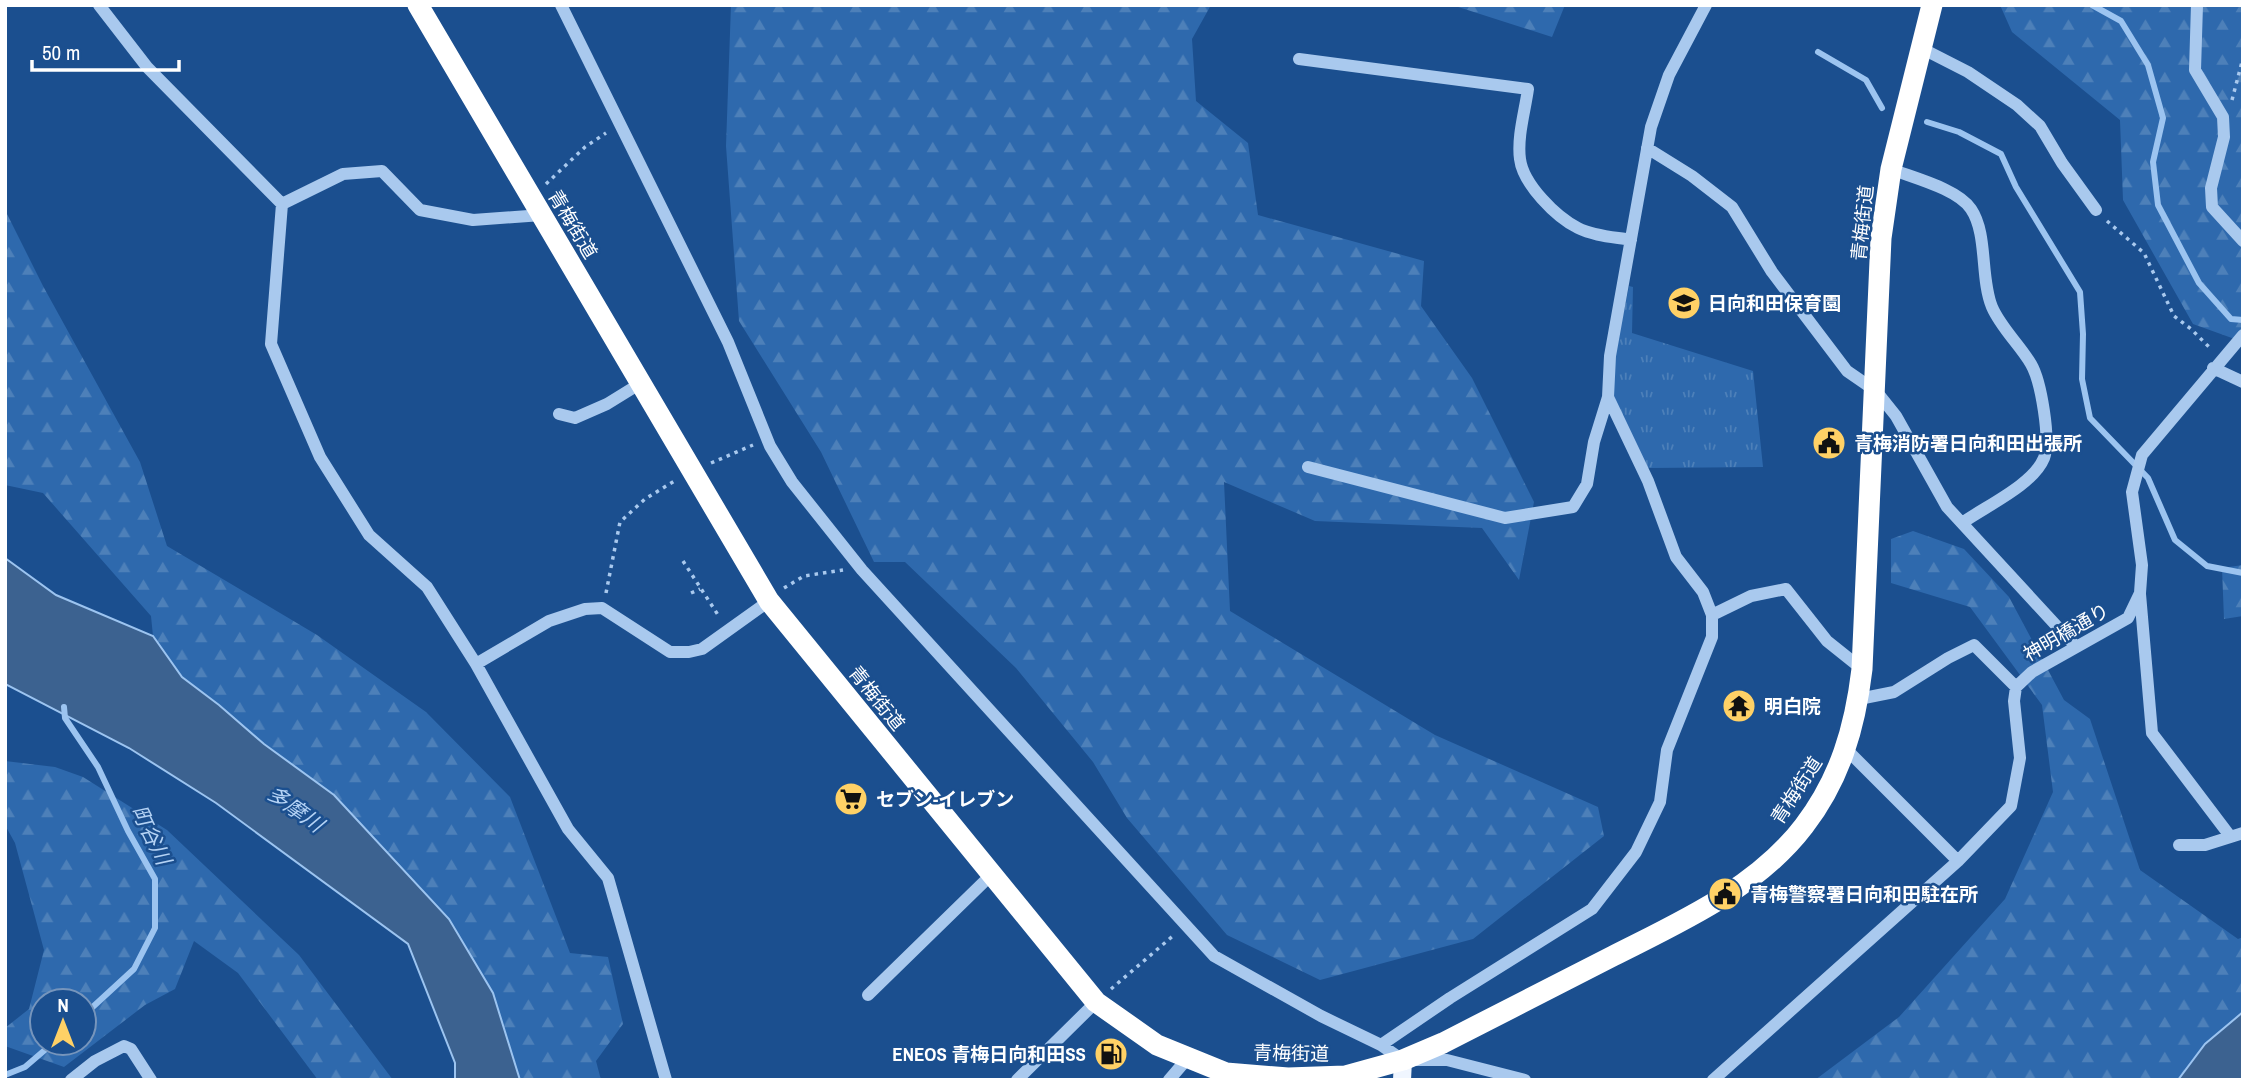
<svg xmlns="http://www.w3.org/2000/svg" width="2248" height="1085" font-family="'Archivo Narrow','Noto Sans JP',sans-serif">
<defs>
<pattern id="grass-tufts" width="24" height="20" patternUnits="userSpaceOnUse" patternTransform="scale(1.75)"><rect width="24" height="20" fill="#2e69ad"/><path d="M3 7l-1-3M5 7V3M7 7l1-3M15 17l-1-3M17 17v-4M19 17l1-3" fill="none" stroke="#4d80b9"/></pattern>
<pattern id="forest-firs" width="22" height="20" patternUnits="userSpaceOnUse" patternTransform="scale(1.75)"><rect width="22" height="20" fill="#2e69ad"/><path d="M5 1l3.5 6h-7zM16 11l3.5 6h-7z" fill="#4d80b9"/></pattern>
</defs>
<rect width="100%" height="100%" fill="#1b4f8f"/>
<!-- grass -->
<path fill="url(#grass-tufts)" d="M1629,286L1633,287L1632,333L1753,371L1763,467L1648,468L1615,401C1608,368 1623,320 1629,286Z"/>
<!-- forest -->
<path fill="url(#forest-firs)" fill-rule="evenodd" d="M731,5H1211L1192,39L1196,101L1248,143L1258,215L1424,261L1421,306L1472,378L1534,502L1519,580L1482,528L1315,521L1224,482L1230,611L1435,735L1598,807L1604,836L1473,939L1320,980L1227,935L1127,818L1093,762L1016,668L905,562H874L821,452L739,321L726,146Z
M1452,5H1565L1552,37Z
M2000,5H2243V342L2193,324L2123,200L2120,120L2012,32Z
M5,210L43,286L140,462L167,546L317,635L426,712L510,797L570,953L608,957L623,1024L596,1061L601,1080H520L493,993L264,744L219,705L182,677L153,636L151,616L43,493L5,485Z
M1913,531L1964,549L2009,597L2064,700L2090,719L2140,870L2238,939L2243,937V1012L2205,1044L2178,1080H1815L1899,1017L2005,899L2053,792L2042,705L1970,607L1891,583V539Z
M2243,565V616L2224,619L2222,568Z
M5,761L55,767L83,777L167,830L299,955L393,1080H318L238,973L194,941L175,989L145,1005L64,1067L5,1046V1028L29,1009L44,950L15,843L5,825ZM84,1001V1043H42V1001Z"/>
<!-- water -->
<path fill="#3c6290" stroke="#9cc4f0" stroke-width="2" d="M5,558L56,595L153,636L182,677L219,705L264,744L334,795L449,919L493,993L520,1080H455V1063L408,944L216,803L129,748L5,684Z
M2243,1012V1080H2178L2205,1044Z"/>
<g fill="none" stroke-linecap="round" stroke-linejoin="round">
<!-- stream -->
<path stroke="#9cc4f0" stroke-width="6" d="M2092,5L2121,21L2148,65L2163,118L2153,162L2158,205L2199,283L2231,319L2243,320
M1818,52L1866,80L1882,108
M1927,122L1959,132L2001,154L2016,187L2080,292L2083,334L2082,379L2090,418L2148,478L2175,540L2207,566L2243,573
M64,707L65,718L98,767L128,831L155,879V928L134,969L84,1015
M5,1075L25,1067L53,1043"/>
<!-- path -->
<path stroke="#a9c9ee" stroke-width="3.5" stroke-dasharray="3.5 5" stroke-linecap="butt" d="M2232,100L2243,58
M546,184L585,147L606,133
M2107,221L2144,253L2174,316L2191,329L2210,348
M711,463L753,445
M683,561L720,618
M784,588L804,576L843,570
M606,593L620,522L645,499L676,480
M691,593L700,589
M1111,989L1174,935"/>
<!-- minor -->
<path stroke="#a9c9ee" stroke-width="12" d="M99,5L147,67L282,204
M561,5L728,342L770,446L792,482L862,570L1214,956L1321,1016L1381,1045L1404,1061
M2197,5L2195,70L2223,117L2224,137L2211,188L2212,207L2243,241
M1921,48L1968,72L2017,105L2040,126L2062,163L2096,210
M1299,59L1528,89C1525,111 1517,137 1520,159C1523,184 1556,217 1578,228C1594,236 1614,237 1631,240
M1647,148L1692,176L1732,207L1772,272L1847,371L1876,391L1896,416L1947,507L2076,647
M1891,169C1914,178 1958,189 1971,209C1988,234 1980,278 1992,307C2001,328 2020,345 2031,364C2041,381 2051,440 2044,458C2033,485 1986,506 1962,523
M542,215L473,220L420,210L382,171L343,174L282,204L271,344L320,457L369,535L427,587L476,664L568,829L608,878L666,1080
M2213,368L2243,382
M559,414L575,418L607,404L641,383
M1308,467L1505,518L1573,507L1587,484L1594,442L1608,397
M2140,594L2152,733L2230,836
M1712,615L1751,596L1786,589L1827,641L1862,669
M476,664L549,621L585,609L602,608L670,652H689L702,649L769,601
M1859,699L1894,692L1948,658L1974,645L2016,687
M1847,750L1958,861
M2179,845H2205L2243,833
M868,995L991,875
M1381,1045L1450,998L1592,909L1636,852L1660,802L1667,750L1712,637V615L1703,592L1676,557L1648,481L1608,397L1610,356L1651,127L1669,75L1706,5
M1414,1060H1447L1525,1080
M71,1080L95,1061L124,1046L131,1049L151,1080
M1017,1080L1096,1002
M1169,1080L1187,1059
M1713,1080L1958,861L2011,806L2020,758L2014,701L2016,687L2032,672L2128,618L2140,593L2142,565L2132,492L2142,455L2243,335"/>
<!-- major -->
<path stroke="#f0f6ff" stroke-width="18" d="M1402,1080L1403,1060"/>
<!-- highway -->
<path stroke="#fff" stroke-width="21" d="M418,5L769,601L1096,1002L1157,1045L1226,1073L1288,1078L1345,1076L1403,1060L1443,1043C1500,1014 1556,985 1613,956C1680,922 1757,888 1804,826C1840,779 1855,728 1862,669L1881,238L1891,169L1932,5"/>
</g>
<!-- icons -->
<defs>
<symbol id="school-disc" viewBox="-11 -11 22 22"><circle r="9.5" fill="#ffd166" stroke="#1b4f8f"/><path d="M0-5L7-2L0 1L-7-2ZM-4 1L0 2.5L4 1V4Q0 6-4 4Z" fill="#111"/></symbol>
<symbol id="civic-disc" viewBox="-11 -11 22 22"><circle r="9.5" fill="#ffd166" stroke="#1b4f8f"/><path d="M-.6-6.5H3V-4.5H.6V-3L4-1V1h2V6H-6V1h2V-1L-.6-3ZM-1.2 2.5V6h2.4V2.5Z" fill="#111"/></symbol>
<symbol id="temple-disc" viewBox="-11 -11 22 22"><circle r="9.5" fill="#ffd166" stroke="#1b4f8f"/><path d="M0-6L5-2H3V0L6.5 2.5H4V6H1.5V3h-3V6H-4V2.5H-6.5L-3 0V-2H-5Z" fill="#111"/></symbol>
<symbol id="supermarket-disc" viewBox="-11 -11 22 22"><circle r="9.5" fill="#ffd166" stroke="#1b4f8f"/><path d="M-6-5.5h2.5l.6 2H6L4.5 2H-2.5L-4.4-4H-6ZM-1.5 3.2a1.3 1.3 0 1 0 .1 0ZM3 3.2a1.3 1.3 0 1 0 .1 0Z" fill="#111"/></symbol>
<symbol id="fuel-disc" viewBox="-11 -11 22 22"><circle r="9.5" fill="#ffd166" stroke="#1b4f8f"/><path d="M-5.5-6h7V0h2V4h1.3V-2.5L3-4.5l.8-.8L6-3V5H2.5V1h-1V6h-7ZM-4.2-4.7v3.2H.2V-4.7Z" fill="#111"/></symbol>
</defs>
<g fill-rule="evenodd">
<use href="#school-disc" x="1665" y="284" width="38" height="38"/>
<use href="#civic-disc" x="1810" y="424" width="38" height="38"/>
<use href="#temple-disc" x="1720" y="687" width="38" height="38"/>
<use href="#supermarket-disc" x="832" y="780" width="38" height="38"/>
<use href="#civic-disc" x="1706" y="875" width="38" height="38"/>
<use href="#fuel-disc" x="1092" y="1035" width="38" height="38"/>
</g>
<g text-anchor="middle" stroke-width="5" stroke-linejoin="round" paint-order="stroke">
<!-- street labels -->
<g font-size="19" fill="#fff" stroke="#1b4f8f">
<text transform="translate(1862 223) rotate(-84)" y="7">青梅街道</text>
<text transform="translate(573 224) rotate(59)" y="7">青梅街道</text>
<text transform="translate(2066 632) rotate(-30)" y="7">神明橋通り</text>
<text transform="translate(877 698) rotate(51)" y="7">青梅街道</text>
<text transform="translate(1796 790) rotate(-57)" y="7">青梅街道</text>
<text transform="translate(1291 1053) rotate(1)" y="7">青梅街道</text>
</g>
<!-- poi labels -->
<g font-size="19" font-weight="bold" fill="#fff" stroke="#1b4f8f" text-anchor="start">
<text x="1708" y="310">日向和田保育園</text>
<text x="1854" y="450">青梅消防署日向和田出張所</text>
<text x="1764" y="713">明白院</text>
<text x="876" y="806">セブン-イレブン</text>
<text x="1750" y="901">青梅警察署日向和田駐在所</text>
<text x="1086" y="1061" text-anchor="end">ENEOS 青梅日向和田SS</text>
</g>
<!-- water labels -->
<g font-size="21" font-style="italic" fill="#b5d3f5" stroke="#1b4f8f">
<text transform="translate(295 809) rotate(36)" y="7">多摩川</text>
<text transform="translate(151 835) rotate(64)" y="7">町谷川</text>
</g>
</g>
<!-- border -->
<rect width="2248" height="1085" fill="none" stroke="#ffffff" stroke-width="14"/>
<!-- north arrow -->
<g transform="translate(63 1022)"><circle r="33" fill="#1b4f8f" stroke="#7695bc" stroke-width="2"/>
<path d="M0-5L12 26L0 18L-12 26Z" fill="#ffd166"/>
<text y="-10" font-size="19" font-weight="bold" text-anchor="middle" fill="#ffffff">N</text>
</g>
<!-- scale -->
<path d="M32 60v10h147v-10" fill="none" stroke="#ffffff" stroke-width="3.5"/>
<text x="42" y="60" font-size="21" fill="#ffffff" stroke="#1b4f8f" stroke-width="5" paint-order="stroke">50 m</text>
</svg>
